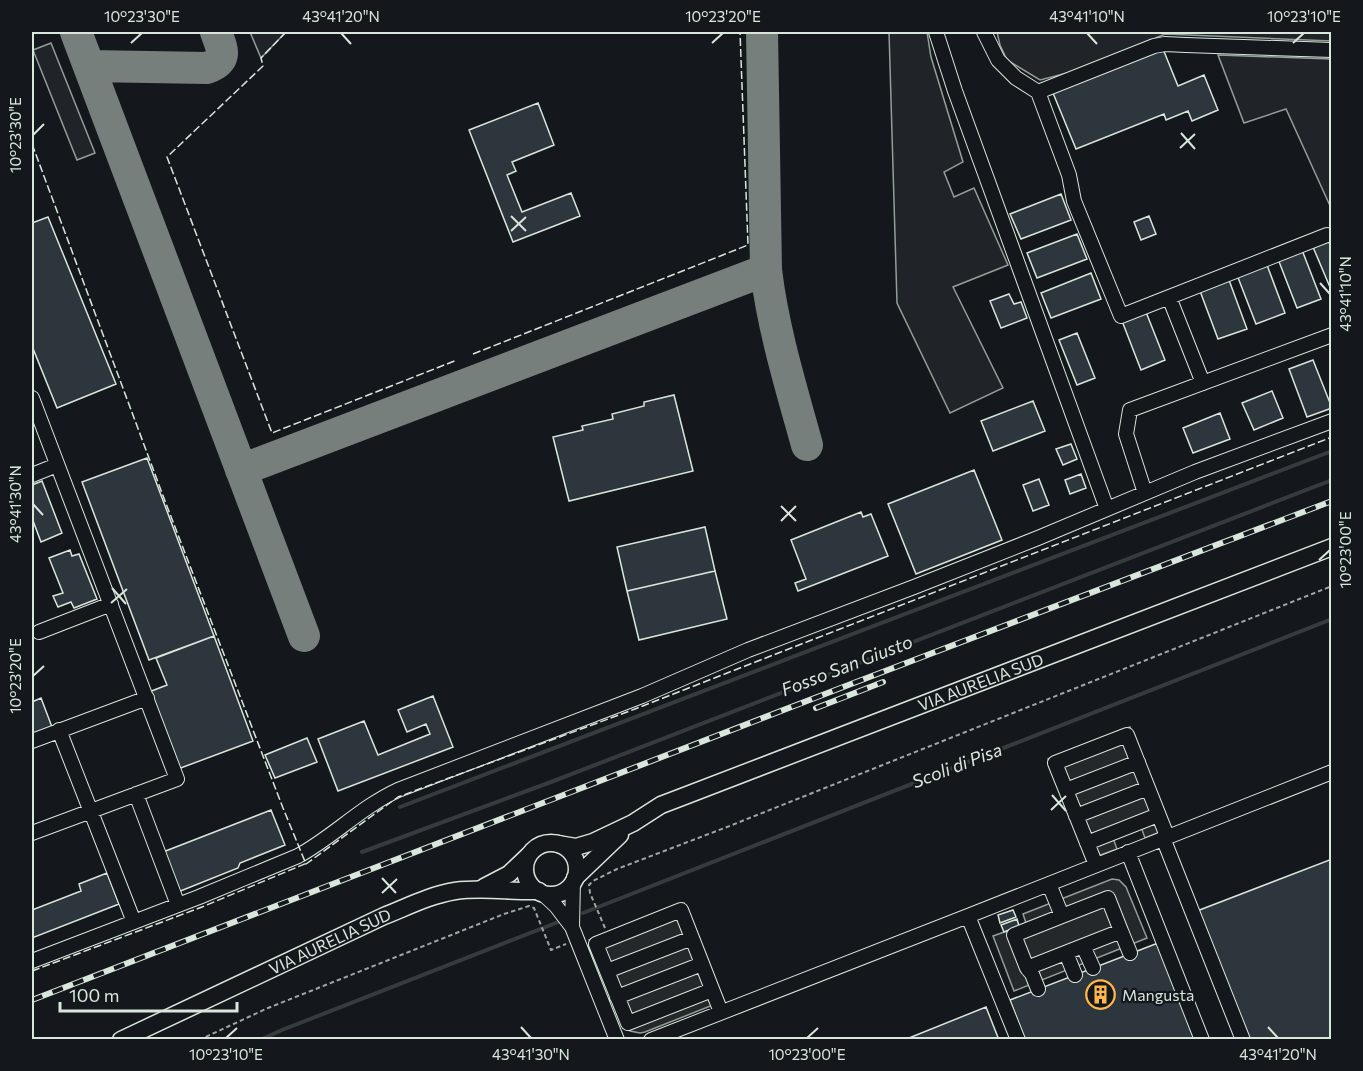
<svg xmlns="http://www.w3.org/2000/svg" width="1363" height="1071" font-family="Commissioner,sans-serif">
<rect width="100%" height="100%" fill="#14181c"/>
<!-- green -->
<path fill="#202428" stroke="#939e99" stroke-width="1.5" d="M250,32H286L261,58Z
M889,32H927L931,57L963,162L944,172L954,197L974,188L1008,265L953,287L1003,388L950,413L897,303Z
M997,32H1331L1332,41L1165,34L1079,70L1040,80L1007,60L1000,45Z
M51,43L95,153L77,160L33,50Z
M1218,55L1331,59V208L1286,109L1244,123Z"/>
<!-- parking -->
<path fill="#24282b" stroke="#939e99" stroke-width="1.5" d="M1130,727L1170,828L1145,838L1141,827L1113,838L1117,849L1087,860L1048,759Z
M1112,879L1119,880L1126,887L1147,938L1014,991L993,936L1024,925L1026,923L1023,914Z
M684,903L723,1001L645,1032L640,1033L630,1031L623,1026L589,940Z"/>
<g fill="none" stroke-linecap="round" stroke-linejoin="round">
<!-- stream -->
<path stroke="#363b3e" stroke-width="4" d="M400,807L1332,451
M362,852L551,782L1332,480
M583,913L1332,619
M260,1040L282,1030L561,921"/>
<!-- taxiway -->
<path stroke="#767f7c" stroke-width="32" d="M76,32L304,636
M762,32L766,270C773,329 791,387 807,445
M89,66L207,68C229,60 222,49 216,32
M241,470L766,270"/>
</g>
<!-- building -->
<path fill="#2c363c" stroke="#d8e6dc" stroke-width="1.5" d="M1163,49L1178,86L1204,75L1218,110L1192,121L1188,111L1166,120L1164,114L1076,149L1053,93Z
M538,103L554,145L512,162L516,171L507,175L522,212L571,193L580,216L513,242L469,130Z
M1061,194L1071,220L1021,239L1010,214Z
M1149,216L1156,234L1141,240L1134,222Z
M48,217L116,384L57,408L32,346V223Z
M1077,234L1087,259L1037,278L1027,253Z
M1328,241L1332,248V292L1313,247Z
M1302,250L1321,299L1297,308L1278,259Z
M1267,265L1285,313L1256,324L1237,275Z
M1091,273L1101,299L1051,318L1041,293Z
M1229,280L1247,329L1218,339L1200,291Z
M1009,294L1014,304L1021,302L1027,318L1001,328L990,301Z
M1146,312L1165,360L1141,370L1122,321Z
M1077,333L1095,378L1077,385L1059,340Z
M1313,360L1332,408L1307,417L1289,369Z
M1272,391L1283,418L1254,430L1242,403Z
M674,395L693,471L569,501L553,437L583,430L582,426L613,419L612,414L644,406V402Z
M1033,401L1045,431L993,451L981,421Z
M1220,413L1230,439L1193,453L1183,428Z
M1071,444L1077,459L1063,465L1056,449Z
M147,458L214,636L149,660L82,482Z
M974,470L1002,540L916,574L888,504Z
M1081,474L1086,488L1070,494L1065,480Z
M1039,479L1049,505L1033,511L1023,485Z
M42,481L62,533L41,542L32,518V485Z
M861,512L863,517L871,514L888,556L798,591L795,583L806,579L791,540Z
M705,527L715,571L627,591L617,547Z
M70,550L72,556L79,554L97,599L74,608L71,602L58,607L53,596L63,593L49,558Z
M715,571L727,619L639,640L627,591Z
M214,636L253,741L178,769L149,692L167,685L156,658Z
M433,696L453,747L338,791L318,739L364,721L378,755L430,734L426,724L407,732L398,710Z
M41,698L52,727L32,735V702Z
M307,738L317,762L275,778L265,755Z
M271,810L285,845L240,863L238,868L178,892L163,852Z
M1332,859V1040H1248L1197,911Z
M107,873L119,904L32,938V910L81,891L79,884Z
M1013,910L1016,917L1000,923L998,915Z
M1017,919L1019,926L1004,932L1001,925Z
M1158,943L1196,1040H1025L1010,1000Z
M986,1007L999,1040H904Z"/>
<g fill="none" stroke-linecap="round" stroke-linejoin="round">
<defs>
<path id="minor" d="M936,32L955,91L1107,509
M984,32L998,60L1016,78L1038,92
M1327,235L1121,316L1074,201L1069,175L1038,92L1154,46L1165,44L1186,45L1332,50
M1169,297L1203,383
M32,398L177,779L32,833
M32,475L57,465
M1145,493L1126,434L1130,410L1332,335
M39,632L111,604
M59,730L134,922
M32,741L147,698
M1066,790L1138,762
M136,794L178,905
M1076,816L1148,788
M1163,838L1243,1040
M1087,843L1158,815
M1128,852L1202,1040
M1096,865L1055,763L1127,735L1167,836
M1049,884L1062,916L1014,935L1027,968L1121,931L1108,898L1062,916
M542,893L556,906L572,927L617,1040
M968,916L1018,1040
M572,927L573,881
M1121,931L1130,953
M1083,946L1093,968
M1066,953L1075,975
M32,961L199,897L298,856C333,837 361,807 398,790L642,696L748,650L914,587L1038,538L1195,472L1332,421
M1027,968L1032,974L1038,989
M607,971L692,938
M712,990L628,1023L596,944L681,910L721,1012
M617,997L702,964
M651,1040L968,916L1332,772"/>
<g id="major">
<circle cx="551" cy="869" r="26"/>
<path id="s1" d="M558,844L576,847L593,842L633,823L661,805L682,797L1332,547"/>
<path d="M575,878L620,835"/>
<path d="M484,887L509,874L528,856"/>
<path id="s2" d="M121,1040L384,916C407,907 430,895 455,891C483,887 511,892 539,891"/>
</g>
</defs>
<!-- minor casing -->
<use href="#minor" stroke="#d8e6dc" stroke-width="16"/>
<!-- major casing -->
<use href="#major" stroke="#d8e6dc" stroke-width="19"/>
<!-- path -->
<path stroke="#9da8a2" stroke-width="2" stroke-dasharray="4.5 3" stroke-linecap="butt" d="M605,928L590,893L589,885L593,881L617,869L727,827L1332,586
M199,1040L268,1008L504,914L529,906L534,908L551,950L566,944"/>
<!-- minor -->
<use href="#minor" stroke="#14181c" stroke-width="14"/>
<!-- major -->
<use href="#major" stroke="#14181c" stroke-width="16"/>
<defs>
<path id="rail" d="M816,708L883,682
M32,1000L851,684L1332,501"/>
</defs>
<!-- rail casing -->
<use href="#rail" stroke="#d8e6dc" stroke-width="6"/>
<!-- rail -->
<use href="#rail" stroke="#14181c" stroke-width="4" stroke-dasharray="11" stroke-linecap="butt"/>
<!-- fence -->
<path stroke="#d8e6dc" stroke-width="1.5" stroke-dasharray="8 3" stroke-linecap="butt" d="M286,32L261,58L263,66L167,157L272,433L457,360
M32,144L165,501L283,808L306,864L398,797L635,709L1332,437
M473,354L748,245L740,32
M32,971L202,907L307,863"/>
</g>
<!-- ticks -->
<path fill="none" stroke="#d8e6dc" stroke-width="2" d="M341,33L351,44M1087,33L1097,44M131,43L142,33M712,43L723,33M1293,43L1304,33M1181,133L1195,149M33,135L44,124M1180,148L1195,134M511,216L526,231M511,231L526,217M1320,283L1330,294M33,504L43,515M781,506L796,521M781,521L796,506M1319,560L1330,550M112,588L126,604M111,603L127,589M33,676L44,666M1052,795L1066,811M1051,810L1066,796M382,878L396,893M382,893L397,879M521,1027L531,1038M1268,1027L1278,1038M226,1038L237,1028M807,1038L818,1028"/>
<!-- icons -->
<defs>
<symbol id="building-ring" viewBox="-11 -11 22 22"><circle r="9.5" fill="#14181c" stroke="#ffb74d" stroke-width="1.5"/><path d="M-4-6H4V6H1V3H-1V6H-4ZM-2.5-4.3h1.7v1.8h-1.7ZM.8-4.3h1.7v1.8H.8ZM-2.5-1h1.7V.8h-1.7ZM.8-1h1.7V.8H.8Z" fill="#ffb74d"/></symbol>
</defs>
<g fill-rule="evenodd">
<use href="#building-ring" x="1084" y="978" width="33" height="33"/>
</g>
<g text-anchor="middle" stroke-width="4.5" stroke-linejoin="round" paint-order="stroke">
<!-- street labels -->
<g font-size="16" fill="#d8e6dc" stroke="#14181c">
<text dy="6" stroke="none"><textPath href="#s1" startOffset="456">VIA AURELIA SUD</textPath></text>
<text dy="6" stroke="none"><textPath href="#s2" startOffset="231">VIA AURELIA SUD</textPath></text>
</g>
<!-- poi labels -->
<g font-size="16" fill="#d8e6dc" stroke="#14181c" text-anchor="start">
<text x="1122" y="1001">Mangusta</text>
</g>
<!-- water labels -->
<g font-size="18" font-style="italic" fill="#d8e6dc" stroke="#14181c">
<text transform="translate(847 666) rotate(-21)" y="6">Fosso San Giusto</text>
<text transform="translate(957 766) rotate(-21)" y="6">Scoli di Pisa</text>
</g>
</g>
<!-- border -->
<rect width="1363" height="1071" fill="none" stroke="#14181c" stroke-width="66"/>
<!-- scale -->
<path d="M60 1002v9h177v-9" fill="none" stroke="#d8e6dc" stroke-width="3"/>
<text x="69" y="1002" font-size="18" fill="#d8e6dc" stroke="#14181c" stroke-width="4.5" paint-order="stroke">100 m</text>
<rect x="33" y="33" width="1297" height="1005" fill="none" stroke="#d8e6dc" stroke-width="2"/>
<g font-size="15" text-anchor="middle" fill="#d8e6dc">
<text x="142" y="22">10°23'30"E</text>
<text x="341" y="22">43°41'20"N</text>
<text x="723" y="22">10°23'20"E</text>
<text x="1087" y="22">43°41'10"N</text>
<text x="1304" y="22">10°23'10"E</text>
<text transform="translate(16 135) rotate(-90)" y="5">10°23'30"E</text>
<text transform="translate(1346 294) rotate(-90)" y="5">43°41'10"N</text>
<text transform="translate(16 504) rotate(-90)" y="5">43°41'30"N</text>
<text transform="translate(1346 550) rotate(-90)" y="5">10°23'00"E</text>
<text transform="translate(16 676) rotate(-90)" y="5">10°23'20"E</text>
<text x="226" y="1060">10°23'10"E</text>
<text x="531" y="1060">43°41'30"N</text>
<text x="807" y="1060">10°23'00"E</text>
<text x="1278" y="1060">43°41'20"N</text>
</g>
</svg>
